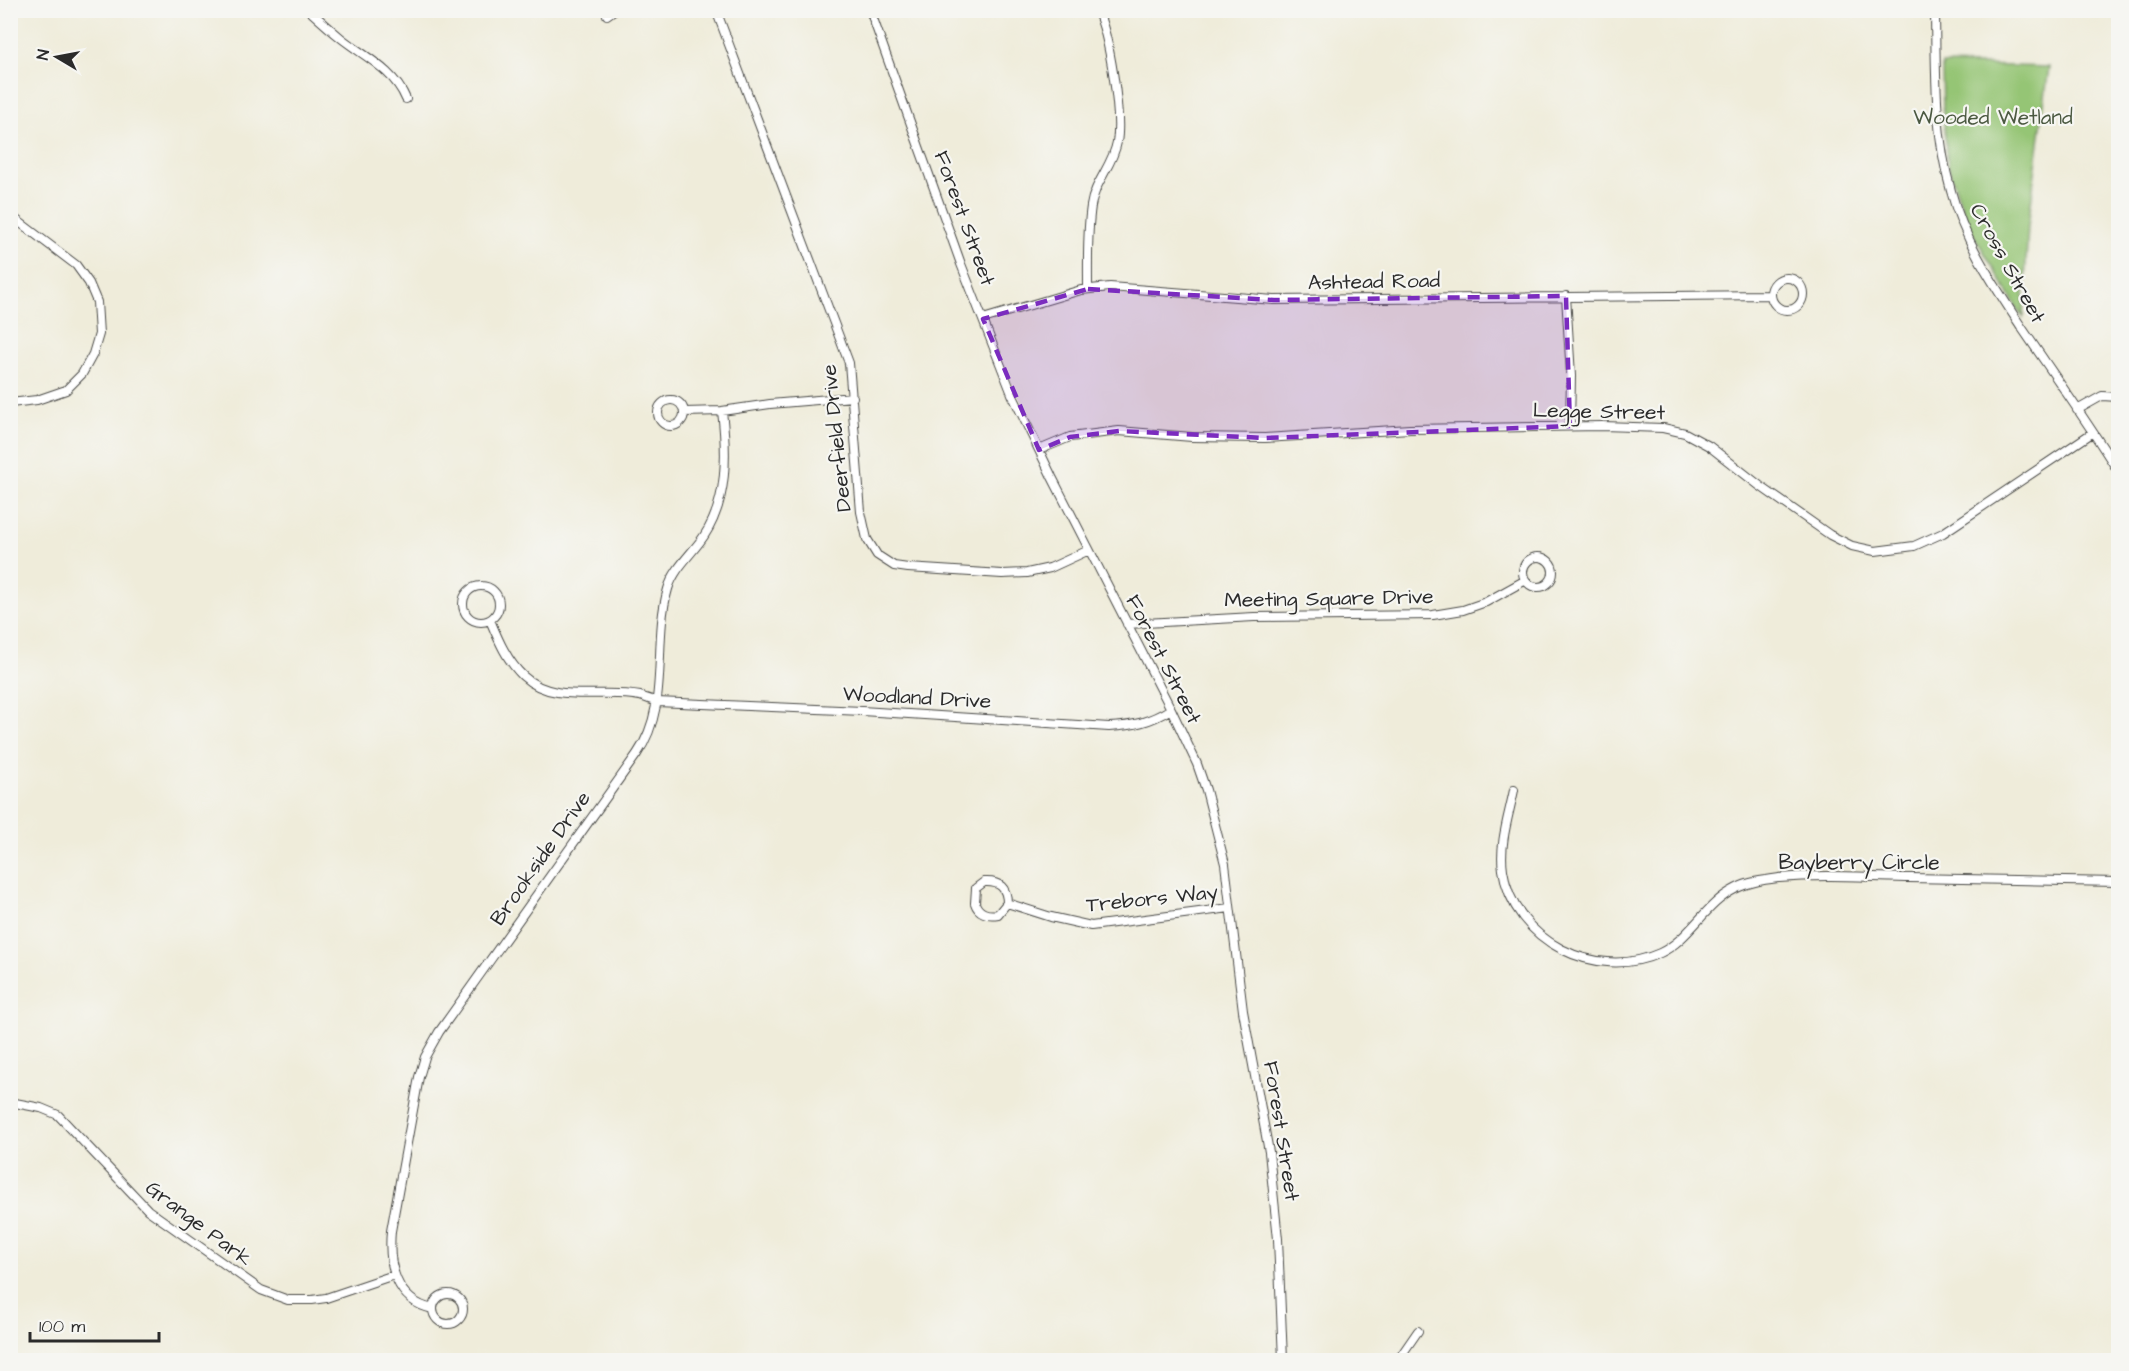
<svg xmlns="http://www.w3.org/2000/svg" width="2129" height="1371" font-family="'Architects Daughter',sans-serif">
<rect width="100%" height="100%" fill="#f6f6f2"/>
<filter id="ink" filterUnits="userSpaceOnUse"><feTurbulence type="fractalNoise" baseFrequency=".0167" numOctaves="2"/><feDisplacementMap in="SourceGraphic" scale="12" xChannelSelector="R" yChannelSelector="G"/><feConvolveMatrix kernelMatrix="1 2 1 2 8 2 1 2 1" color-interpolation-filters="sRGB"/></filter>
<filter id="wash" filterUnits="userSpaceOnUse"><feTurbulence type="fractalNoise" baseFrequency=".008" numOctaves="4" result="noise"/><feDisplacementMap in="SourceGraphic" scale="24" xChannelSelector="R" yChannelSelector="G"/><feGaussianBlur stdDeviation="1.35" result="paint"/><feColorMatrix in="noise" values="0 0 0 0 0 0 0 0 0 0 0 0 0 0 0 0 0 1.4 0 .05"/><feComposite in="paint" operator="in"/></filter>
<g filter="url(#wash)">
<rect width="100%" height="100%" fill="#efecda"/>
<!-- park -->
<path fill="#95c574" stroke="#607850" stroke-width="1.5" d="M1942,64L2049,67L2028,226L2023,318L1969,227L1948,166L1943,113Z"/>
</g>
<g filter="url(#ink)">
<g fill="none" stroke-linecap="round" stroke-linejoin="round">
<defs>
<path id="minor" d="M309,10C320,20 330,29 341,38C365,57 394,70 406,99
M716,10L849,363L861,512L867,539L877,555L894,566L908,568L1002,574L1027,573L1050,568L1089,550
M870,10L961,264L1012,394L1052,477L1171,709L1197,764L1206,790L1225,864L1243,1011L1269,1152L1278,1239L1283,1360
M1935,10C1936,71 1934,132 1951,191C1964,241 1994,285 2022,328C2054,375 2088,423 2118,471
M607,15L614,10
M10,215L76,265L89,283L97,302L99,334L93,354L82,374L66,390L37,400L10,403
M1771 294a16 16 0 1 1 32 0a16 16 0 1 1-32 0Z
M1088,289C1088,261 1087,233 1091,206C1094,183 1113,165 1117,142C1122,115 1109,34 1097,10
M1566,296L1571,376L1570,426
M983,319L1081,290L1110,287L1274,300L1771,295
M658 413a13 13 0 1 1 26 0a13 13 0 1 1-26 0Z
M2077,410L2102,396L2118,397
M684,412L722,411L770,404L853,397
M1039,450L1070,437L1119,431L1192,437L1265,438L1410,429L1603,426L1663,428L1685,433L1709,446L1760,486L1830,535L1852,546L1875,551L1914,546L1943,533L2092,433
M1523 572a15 15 0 1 1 30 0a15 15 0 1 1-30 0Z
M463 604a18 18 0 1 1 36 0a18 18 0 1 1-36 0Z
M490,620C498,639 507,661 523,676C554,705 602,688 640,696C646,698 652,700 657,702L862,711L1109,727C1133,726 1150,722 1171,709
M1127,624L1254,617L1433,615L1463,610L1486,602L1524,581
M1514,790C1509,815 1499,844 1503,870C1513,941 1596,982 1660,953C1690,939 1705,904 1735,889C1748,882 1764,880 1779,878C1822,874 1867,877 1910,878C1980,880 2049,881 2118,882
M1007,903L998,914C988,916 978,913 975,903L976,888L984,882C1000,881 1007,888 1007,903L1051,917L1091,926L1230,908
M10,1102L41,1108L58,1115L148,1210L261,1290L288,1300H312L326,1298L394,1275
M433 1309a15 15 0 1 1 30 0a15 15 0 1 1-30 0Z
M433,1309C395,1301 388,1264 391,1231L419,1077L425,1057L439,1032L637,754C671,705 652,644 668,589C674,568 692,554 704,536C728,500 727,453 722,411
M1398,1360L1418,1331"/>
</defs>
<!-- minor casing -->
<use href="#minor" stroke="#484845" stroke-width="10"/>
<!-- minor -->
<use href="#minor" stroke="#fff" stroke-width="8"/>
</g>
</g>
<!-- marked area -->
<path fill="#7b2cbf" fill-opacity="0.2" stroke="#7b2cbf" stroke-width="4.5" stroke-dasharray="12 8" stroke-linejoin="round" d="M1088,289L1274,300L1566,296L1570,426L1265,438L1119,431L1070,437L1039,450L983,319Z"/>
<g text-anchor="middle" stroke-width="4.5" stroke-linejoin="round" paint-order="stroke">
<!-- park labels -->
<g font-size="21" fill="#4b5941" stroke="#f6f6f2">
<text x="1993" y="124">Wooded Wetland</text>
</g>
<!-- street labels -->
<g font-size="21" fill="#2b2b2b" stroke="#f6f6f2">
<text transform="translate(965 218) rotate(70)" y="7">Forest Street</text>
<text transform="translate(2008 263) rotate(61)" y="7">Cross Street</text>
<text transform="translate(1374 281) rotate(-1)" y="7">Ashtead Road</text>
<text transform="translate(1599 411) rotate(1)" y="7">Legge Street</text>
<text transform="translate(836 438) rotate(-96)" y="7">Deerfield Drive</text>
<text transform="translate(1329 598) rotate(-1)" y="7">Meeting Square Drive</text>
<text transform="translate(1164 659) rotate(63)" y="7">Forest Street</text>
<text transform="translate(917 697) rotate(3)" y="7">Woodland Drive</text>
<text transform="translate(540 858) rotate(-55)" y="7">Brookside Drive</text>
<text x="1859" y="869">Bayberry Circle</text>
<text transform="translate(1152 898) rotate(-6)" y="7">Trebors Way</text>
<text transform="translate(1282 1131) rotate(81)" y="7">Forest Street</text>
<text transform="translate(199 1223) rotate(37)" y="7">Grange Park</text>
</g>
</g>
<!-- margin -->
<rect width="2129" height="1371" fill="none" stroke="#f6f6f2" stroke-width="36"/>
<!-- north arrow -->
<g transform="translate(57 57) rotate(280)" stroke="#f6f6f2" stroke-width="4.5" paint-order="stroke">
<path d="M0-4.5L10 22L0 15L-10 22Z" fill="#2b2b2b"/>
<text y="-9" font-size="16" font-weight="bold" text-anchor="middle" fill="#2b2b2b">N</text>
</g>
<!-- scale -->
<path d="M30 1332v9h129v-9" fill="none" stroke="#2b2b2b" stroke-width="3"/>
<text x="39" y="1332" font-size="18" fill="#2b2b2b" stroke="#f6f6f2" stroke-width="4.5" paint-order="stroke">100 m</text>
</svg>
